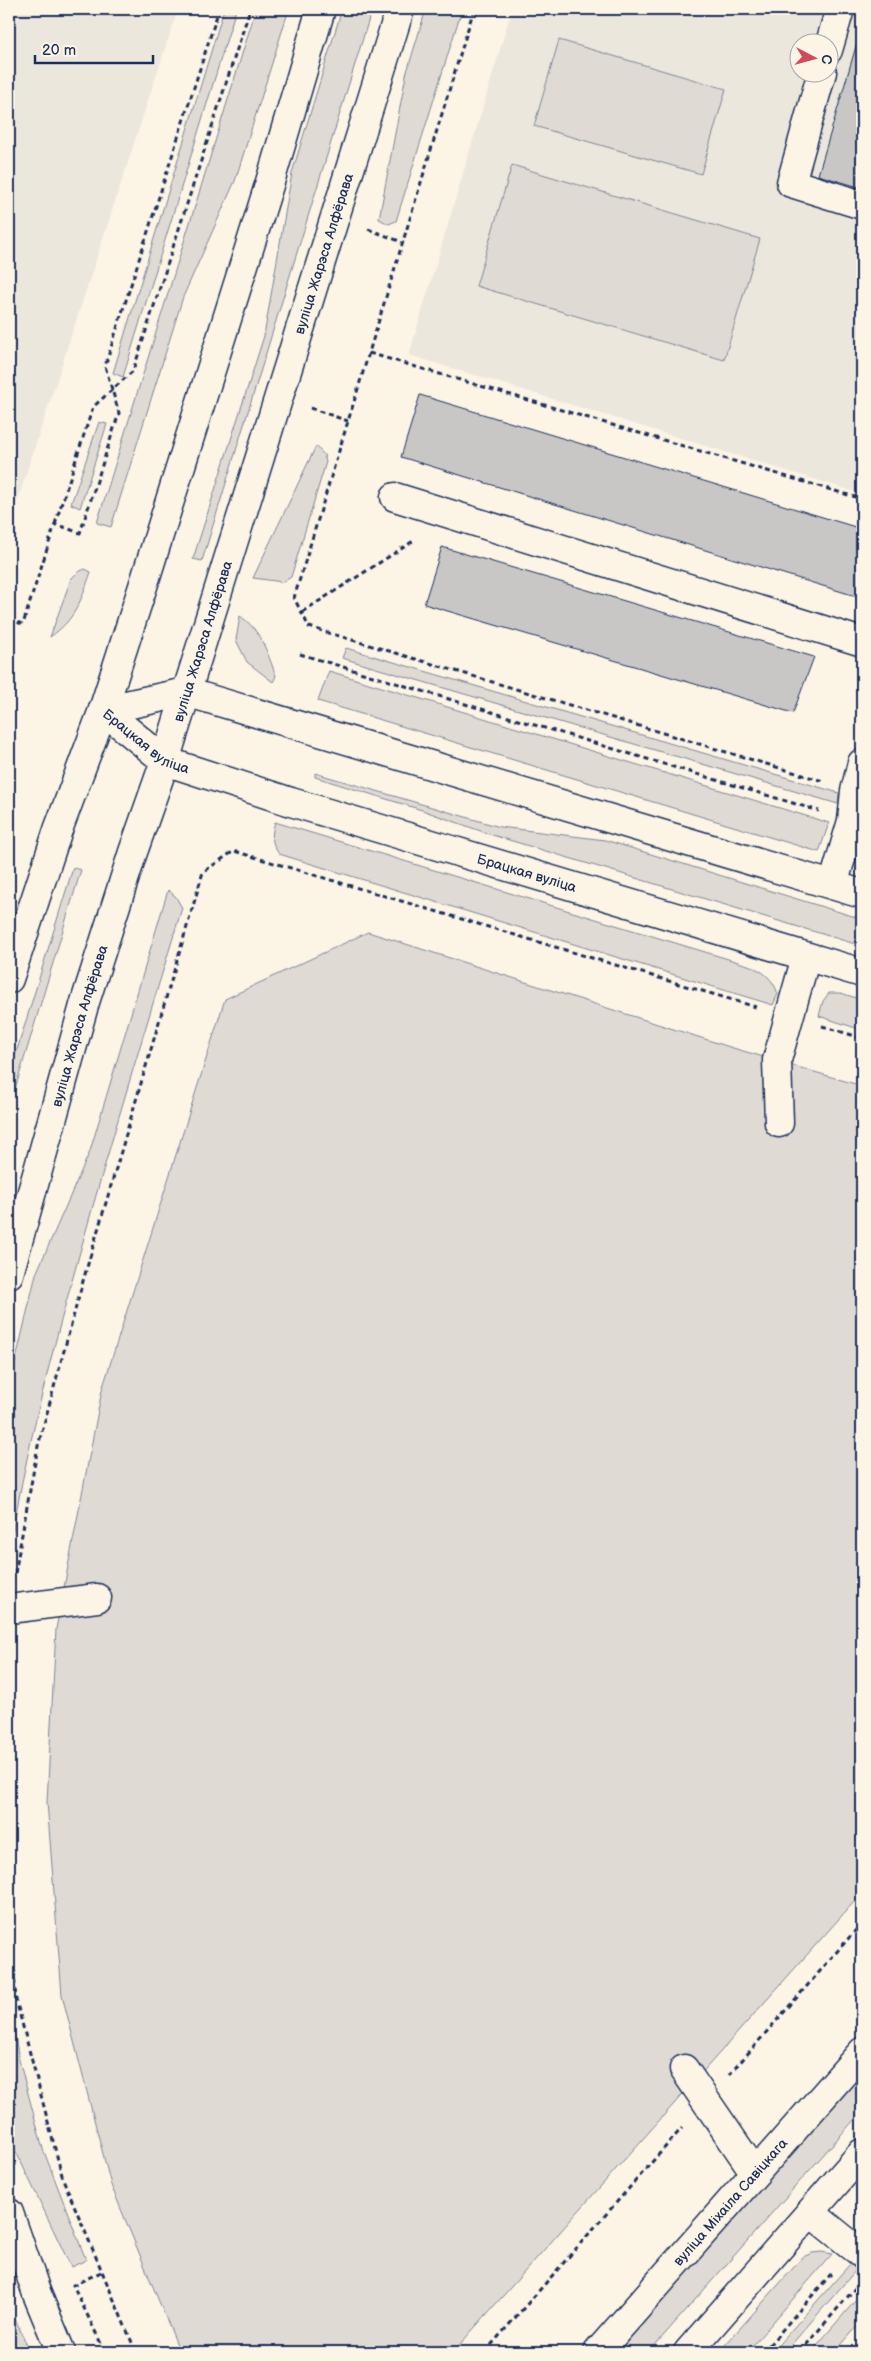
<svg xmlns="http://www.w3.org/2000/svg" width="871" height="2361" font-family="'Balsamiq Sans',sans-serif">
<rect width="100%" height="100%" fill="#fcf5e5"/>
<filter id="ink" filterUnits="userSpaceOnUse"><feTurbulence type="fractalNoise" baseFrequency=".02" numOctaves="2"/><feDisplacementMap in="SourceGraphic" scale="10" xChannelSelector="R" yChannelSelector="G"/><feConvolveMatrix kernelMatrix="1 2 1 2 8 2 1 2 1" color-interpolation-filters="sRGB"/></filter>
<g filter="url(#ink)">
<!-- built -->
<path fill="#ece7dc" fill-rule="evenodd" d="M9,9H178L15,508L9,579Z
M512,9H862V494L409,355ZM798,42H828V72H798Z"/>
<!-- green -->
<path fill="#dfdbd4" stroke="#7d8599" d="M224,9H236L123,377L113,373Z
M256,9H289L235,181L183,297L111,527L97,523Z
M342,9H372L202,561L193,559L264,336L292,173Z
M426,9H462L396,221L389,224L379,219L406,75Z
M559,40L726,89L701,174L534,126Z
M512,165L760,239L724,360L476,286Z
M99,422L107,424L80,508L71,504Z
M316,446L324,455L326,462L291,577L283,582L253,578Z
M85,569L91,572C81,600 76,619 50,637L71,579L78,572Z
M240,616C261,630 267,652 276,676L273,682L247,662L236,640Z
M346,648L839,793L838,804L342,658Z
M329,671L829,823L819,852L318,701Z
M315,773L500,827L605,840L862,919V946L489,834L422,810L315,777Z
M275,822L748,965C763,971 773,978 778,994L773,1005L279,854C271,843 271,835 275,822Z
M73,868L81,870L9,1109V1076Z
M168,890L176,897L182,908C147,1023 112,1137 80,1252C52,1352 25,1452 9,1554V1389L36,1274L90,1151Z
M368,932L733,1048L862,1086V1893L453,2352H180L111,2185L62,1995L47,1802L56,1629L102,1390L225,999Z
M829,993H841L862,1000V1030L819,1016L823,1001Z
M9,1998L19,2060L43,2149L86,2260L71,2267L9,2137Z
M862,2070V2111L649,2352H612Z
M822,2252L832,2254L747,2352H719L803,2257L812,2253Z
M850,2264L856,2270L785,2352H772Z
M862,2293V2321L835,2352H811Z
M9,2305L30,2352H9Z"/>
<!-- building -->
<path fill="#c8c7c6" stroke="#1b2f5e" d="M862,26V188L818,175Z
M420,395L862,529V598L401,457Z
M442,547L814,657L793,713L424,604Z"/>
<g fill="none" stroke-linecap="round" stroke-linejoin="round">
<defs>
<g id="minor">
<path d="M828,50L840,9"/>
<path d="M822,72L791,183L862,205"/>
<path d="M395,497L862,642"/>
<path id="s1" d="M103,710L165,761L291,802L862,973"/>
<path d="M103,710L186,692L862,894"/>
<path d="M833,885L852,821L855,791L862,763"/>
<path d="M779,1123L777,1060L806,957"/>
<path d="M9,1609L97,1598"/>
<path d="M684,2069L751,2167L757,2171"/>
<path d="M811,2213L862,2254"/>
<path id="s2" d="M598,2352L862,2052"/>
<path d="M688,2352L862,2153"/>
</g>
<g id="major">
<path d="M9,979L58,830L103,710L145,580L270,182L321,9"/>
<path id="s3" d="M9,1274L85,1002L133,852L165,761L400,9"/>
<path d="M9,2213L37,2294L61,2352"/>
</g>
</defs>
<!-- minor casing -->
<use href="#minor" stroke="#1b2f5e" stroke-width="31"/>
<!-- major casing -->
<use href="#major" stroke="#1b2f5e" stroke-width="31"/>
<!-- path -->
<path stroke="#1b2f5e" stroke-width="3" stroke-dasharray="5 4" stroke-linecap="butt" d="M474,9L294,598L309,627L823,781
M368,229L402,242
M369,353L862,499
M310,408L348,421
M55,524L93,407L133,371L250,9
M302,612L415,540
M9,620L23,624L55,524L80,533L119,413L105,366L219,9
M300,654L819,811
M822,1026L862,1038
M15,1573L38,1446L83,1281L203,872L234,851L756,1007
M9,1908L16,2000L63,2179L136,2352
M729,2075L862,1923
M101,2272L73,2285L105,2352
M485,2352L682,2128
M763,2352L831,2274
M800,2352L857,2286"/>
<!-- minor -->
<use href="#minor" stroke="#fcf5e5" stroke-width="28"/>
<!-- major -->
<use href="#major" stroke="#fcf5e5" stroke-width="28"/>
</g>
</g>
<g text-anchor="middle" stroke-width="4.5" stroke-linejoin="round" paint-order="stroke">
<!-- street labels -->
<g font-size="14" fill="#1b2f5e" stroke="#fcf5e5">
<text dy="5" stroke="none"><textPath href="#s3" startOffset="1068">вуліца Жарэса Алфёрава</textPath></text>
<text dy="5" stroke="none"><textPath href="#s3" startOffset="662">вуліца Жарэса Алфёрава</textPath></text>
<text dy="5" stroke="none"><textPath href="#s1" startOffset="54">Брацкая вуліца</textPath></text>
<text dy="5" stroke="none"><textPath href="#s1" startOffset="459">Брацкая вуліца</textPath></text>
<text dy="5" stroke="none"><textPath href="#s3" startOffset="258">вуліца Жарэса Алфёрава</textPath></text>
<text dy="5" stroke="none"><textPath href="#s2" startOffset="200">вуліца Міхаіла Савіцкага</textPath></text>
</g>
</g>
<!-- margin -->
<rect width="871" height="2361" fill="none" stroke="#fcf5e5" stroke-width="30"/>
<rect x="15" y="15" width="841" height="2331" fill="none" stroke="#1b2f5e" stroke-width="2" filter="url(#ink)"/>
<!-- north arrow -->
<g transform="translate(814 58) rotate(96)"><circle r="24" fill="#fcf5e5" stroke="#a2a6af"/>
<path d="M0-4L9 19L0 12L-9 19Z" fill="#d1495b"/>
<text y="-8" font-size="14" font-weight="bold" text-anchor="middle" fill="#1b2f5e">С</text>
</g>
<!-- scale -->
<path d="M35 55v8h118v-8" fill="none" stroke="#1b2f5e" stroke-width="2.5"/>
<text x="42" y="55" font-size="15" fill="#1b2f5e" stroke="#fcf5e5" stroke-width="4" paint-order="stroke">20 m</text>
</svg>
